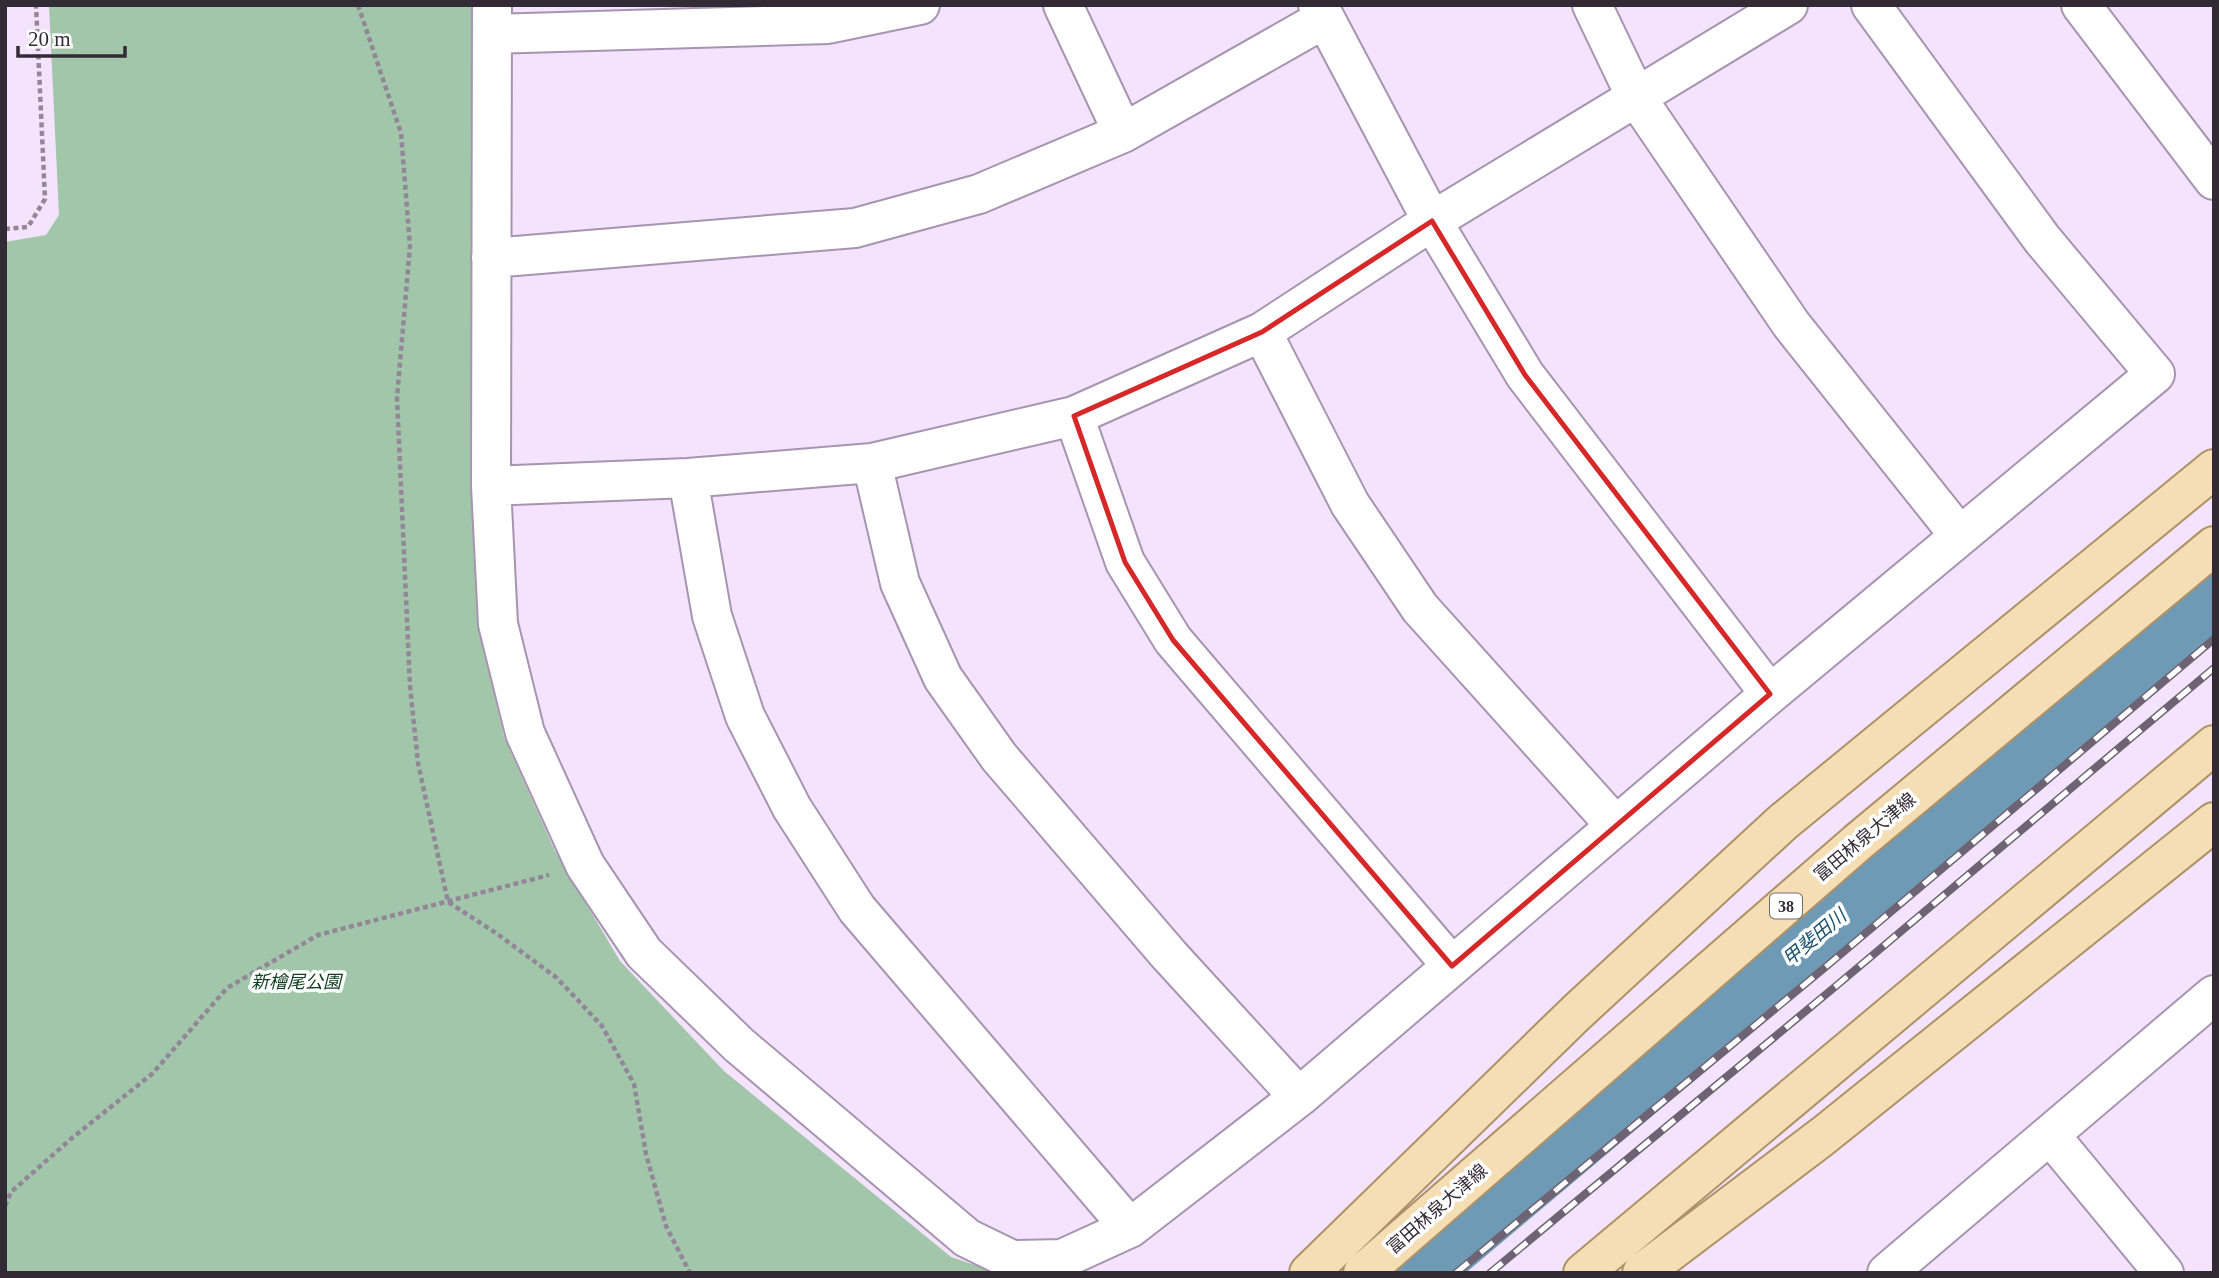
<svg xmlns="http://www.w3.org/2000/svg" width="2219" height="1278" font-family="'Times New Roman','Noto Sans JP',serif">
<rect width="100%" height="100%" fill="#f4e3fc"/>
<!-- green -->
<path fill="#a2c6aa" d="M49,5H472L471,481L478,623L504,737L555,851L620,961L724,1071L951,1257L998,1273H5V242L46,235L59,215Z"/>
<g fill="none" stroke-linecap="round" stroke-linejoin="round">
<!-- river -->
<path stroke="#6e9ab5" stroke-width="65" d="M1415,1273L2214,601"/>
<defs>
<path id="minor" d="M492,5L491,486L498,624L525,733L585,865L644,953L739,1045L967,1238L1012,1260L1062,1259L1130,1228L1299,1097L1770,694L2155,374L2042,239L1871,5
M1063,5L1123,133
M1318,5L1432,221L1525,375L1770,694
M1592,5L1636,97L1791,324L1959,535
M2081,5L2214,180
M492,34L828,24L920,5
M491,258L855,228L979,194L1123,133L1324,19
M1262,332L1350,504L1420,608L1616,826
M1074,416L1125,562L1173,640L1452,966
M872,463L900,583L943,678L999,757L1169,955L1299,1097
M688,478L712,616L745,716L792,808L857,909L1130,1228
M491,486L688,478L872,463L1074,416L1262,332L1432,221L1788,5
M2050,1135L2164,1273
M1887,1273L2214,995"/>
<path id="major" d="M1309,1273L1576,1013L1783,822L2214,469
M1363,1273L1858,842L2214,546
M1583,1273L2214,745
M1642,1273L1823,1136L2214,822"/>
</defs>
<!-- minor casing -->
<use href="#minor" stroke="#a794b0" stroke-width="42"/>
<!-- major casing -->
<use href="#major" stroke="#ad9167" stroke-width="42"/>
<!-- path -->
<path stroke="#928698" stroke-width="4.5" stroke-dasharray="5 3.5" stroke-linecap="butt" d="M358,5L401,133L410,246L397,398L410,686L418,763L448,902L496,933L557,978L602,1026L634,1084L646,1154L666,1226L690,1273
M5,229L28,227L45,199L36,5
M5,1206L11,1192L72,1138L152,1074L227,988L318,935L549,875"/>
<!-- minor -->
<use href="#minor" stroke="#fff" stroke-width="38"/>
<!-- major -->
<use href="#major" stroke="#f5deb4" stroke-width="38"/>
<defs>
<path id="rail" d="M1456,1273L1822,970L2214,639
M1490,1273L1836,986L2214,668"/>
</defs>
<!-- rail casing -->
<use href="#rail" stroke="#6d6372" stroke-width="8"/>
<!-- rail -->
<use href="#rail" stroke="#fff" stroke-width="5" stroke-dasharray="16" stroke-linecap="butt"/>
</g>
<!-- marked area -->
<path fill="none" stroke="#d62828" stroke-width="5" stroke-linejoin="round" d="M1432,221L1525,375L1770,694L1452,966L1173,640L1125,562L1074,416L1262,332Z"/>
<g text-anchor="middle" stroke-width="7" stroke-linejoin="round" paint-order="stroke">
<!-- shield labels -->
<rect fill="#fff" stroke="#706b72" stroke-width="2" x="1770" y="893.5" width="32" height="25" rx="5"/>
<g font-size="16" font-weight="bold" fill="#322b36">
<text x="1786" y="912">38</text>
</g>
<!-- street labels -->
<g font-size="18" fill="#322b36" stroke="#fff">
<text transform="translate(1865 837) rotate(-40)" y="6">富田林泉大津線</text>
<text transform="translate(1437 1209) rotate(-41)" y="6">富田林泉大津線</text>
</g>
<!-- park labels -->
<g font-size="18" font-style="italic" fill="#104021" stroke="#fff">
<text x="296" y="988">新檜尾公園</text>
</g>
<!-- water labels -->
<g font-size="19" font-style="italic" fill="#19516d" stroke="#fff">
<text transform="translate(1814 937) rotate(-40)" y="7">甲斐田川</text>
</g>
</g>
<!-- border -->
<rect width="2219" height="1278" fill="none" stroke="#322b36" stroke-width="14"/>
<!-- scale -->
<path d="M18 46v10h107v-10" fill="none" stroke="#322b36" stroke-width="3.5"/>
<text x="28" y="46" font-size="21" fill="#322b36" stroke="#ffffff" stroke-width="5" paint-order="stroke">20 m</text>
</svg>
